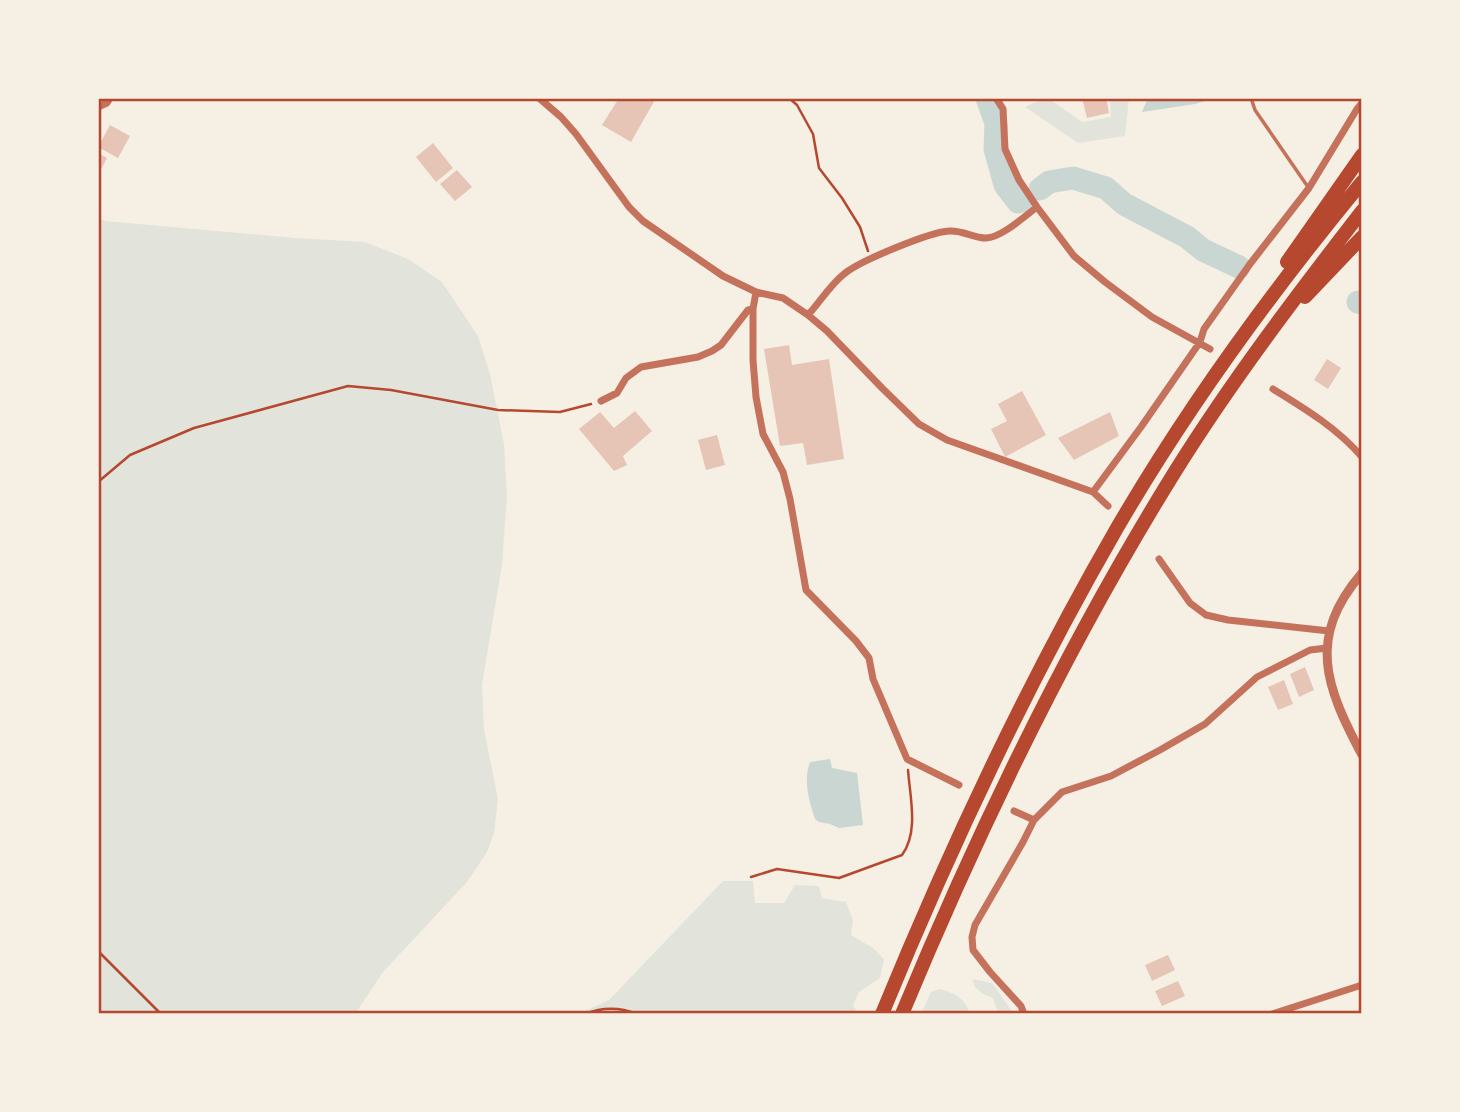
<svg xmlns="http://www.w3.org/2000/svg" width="1460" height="1112" font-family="'Space Grotesk',sans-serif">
<rect width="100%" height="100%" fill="#f6efe4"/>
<!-- green -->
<path fill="#e2e4dc" d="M1045,98H1048L1082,122L1111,117L1110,98H1129L1125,136L1078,143L1025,107Z
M98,217L105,221L295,238L365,242L408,259L442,282L478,336L490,374L504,444L507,495L502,565L482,685L484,729L498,799L494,833L487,852L467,882L383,972L355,1014H98Z
M723,881H753L755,903H784L795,885L819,886L822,898L846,902L853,920L851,935L873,948L884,959L880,978L859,992L853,1005L858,1014H578L609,1000Z
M973,979L992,983L1014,1014H998L993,998L983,994L974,986Z
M939,989C953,992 966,998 970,1014H921L931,992Z"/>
<!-- water -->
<path fill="#c9d6d2" d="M1145,98H1217L1195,104L1142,112L1147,100Z
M830,759L832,768L857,773L863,825L839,828L830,824L819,822L815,819C809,801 803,780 810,762Z"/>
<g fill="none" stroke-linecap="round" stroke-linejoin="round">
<!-- river -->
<path stroke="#c9d6d2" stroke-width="23" d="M987,98L996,123L995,149L1005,185L1018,202L1024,201
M1040,189L1049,182L1073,178L1106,188L1124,204L1187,237L1203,250L1239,267
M1358,302L1362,303"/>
</g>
<!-- building -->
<path fill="#e6c5b7" d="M619,98H656L631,142L602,125Z
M1082,98H1106L1109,113L1087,118Z
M110,125L130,136L118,158L98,147Z
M433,143L453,168L436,182L416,157Z
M98,153L107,158L98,175Z
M457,170L472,187L455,201L440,184Z
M789,345L792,365L829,359L844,459L807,465L803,443L780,446L764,349Z
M1327,359L1341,368L1328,389L1314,380Z
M1022,391L1046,435L1005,457L991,429L1007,421L998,404Z
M635,411L652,431L623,456L627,465L614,471L579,429L600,412L614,428Z
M1110,412L1119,436L1074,460L1058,438Z
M717,435L725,465L706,470L698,440Z
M1305,667L1314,690L1299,697L1290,674Z
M1284,680L1293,704L1278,710L1268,687Z
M1168,955L1175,970L1152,981L1145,965Z
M1178,981L1185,996L1162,1006L1155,991Z"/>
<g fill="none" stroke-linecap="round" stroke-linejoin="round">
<!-- path -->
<path stroke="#b5482f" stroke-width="2.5" d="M789,98L797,105L813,134L819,168L842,198L860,227L868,251
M98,482L130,455L194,428L348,386L391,390L498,410L560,412L591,404
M751,877L777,869L839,878L902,855C919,832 910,797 908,770
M98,951L161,1014
M585,1014C602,1007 620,1007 637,1014"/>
<!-- service -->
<path stroke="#c5725c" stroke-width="3.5" d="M1251,98L1255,110L1308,187"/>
<!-- minor -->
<path stroke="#c5725c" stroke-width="7" d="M539,98L561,117L576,134L629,207L643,221L723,276L756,292L783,298L808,315L827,331L882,388L919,424L947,440L1093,492L1108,506
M996,98L1003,109L1005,149L1019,180L1037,207L1074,256L1105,282L1152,317L1210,349
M98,107L107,103L110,98
M756,292L753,309V360L756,397L763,434L783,472L790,499L806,590L856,641L869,658L873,679L907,759L959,785
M808,315C820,302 830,285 844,274C859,261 930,232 949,231C962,230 974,238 986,238C1001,238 1025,216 1037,207
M1273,389C1304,408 1337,428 1362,457
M601,401L617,393L626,378L641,367L698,357L712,351L721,345L748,310L753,309
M1093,492L1141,427L1200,342L1204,329L1250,264L1309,188L1357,109L1362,103
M1159,559L1190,603L1206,615L1228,620L1329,631
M1014,811L1034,820
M1024,1014L1021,1006L990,972L973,950L972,937L975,925L1023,842L1034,820L1062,792L1111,776L1160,750L1205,724L1257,677L1310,650L1327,648
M1272,1014L1362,985"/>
<!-- tertiary -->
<path stroke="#c5725c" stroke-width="9" d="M1362,573C1306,638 1326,687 1362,755"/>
<!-- motorway -->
<path stroke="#b5482f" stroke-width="14" d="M1287,262L1362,155
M1305,297L1362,237
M882,1014C950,848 1027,684 1117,528C1188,406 1272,291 1362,182
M902,1014C980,826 1069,642 1176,470C1233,379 1297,295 1362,211"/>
</g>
<!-- border -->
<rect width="1460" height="1112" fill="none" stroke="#f6efe4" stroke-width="200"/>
<rect x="100" y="100" width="1260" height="912" fill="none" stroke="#b5482f" stroke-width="2.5"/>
</svg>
